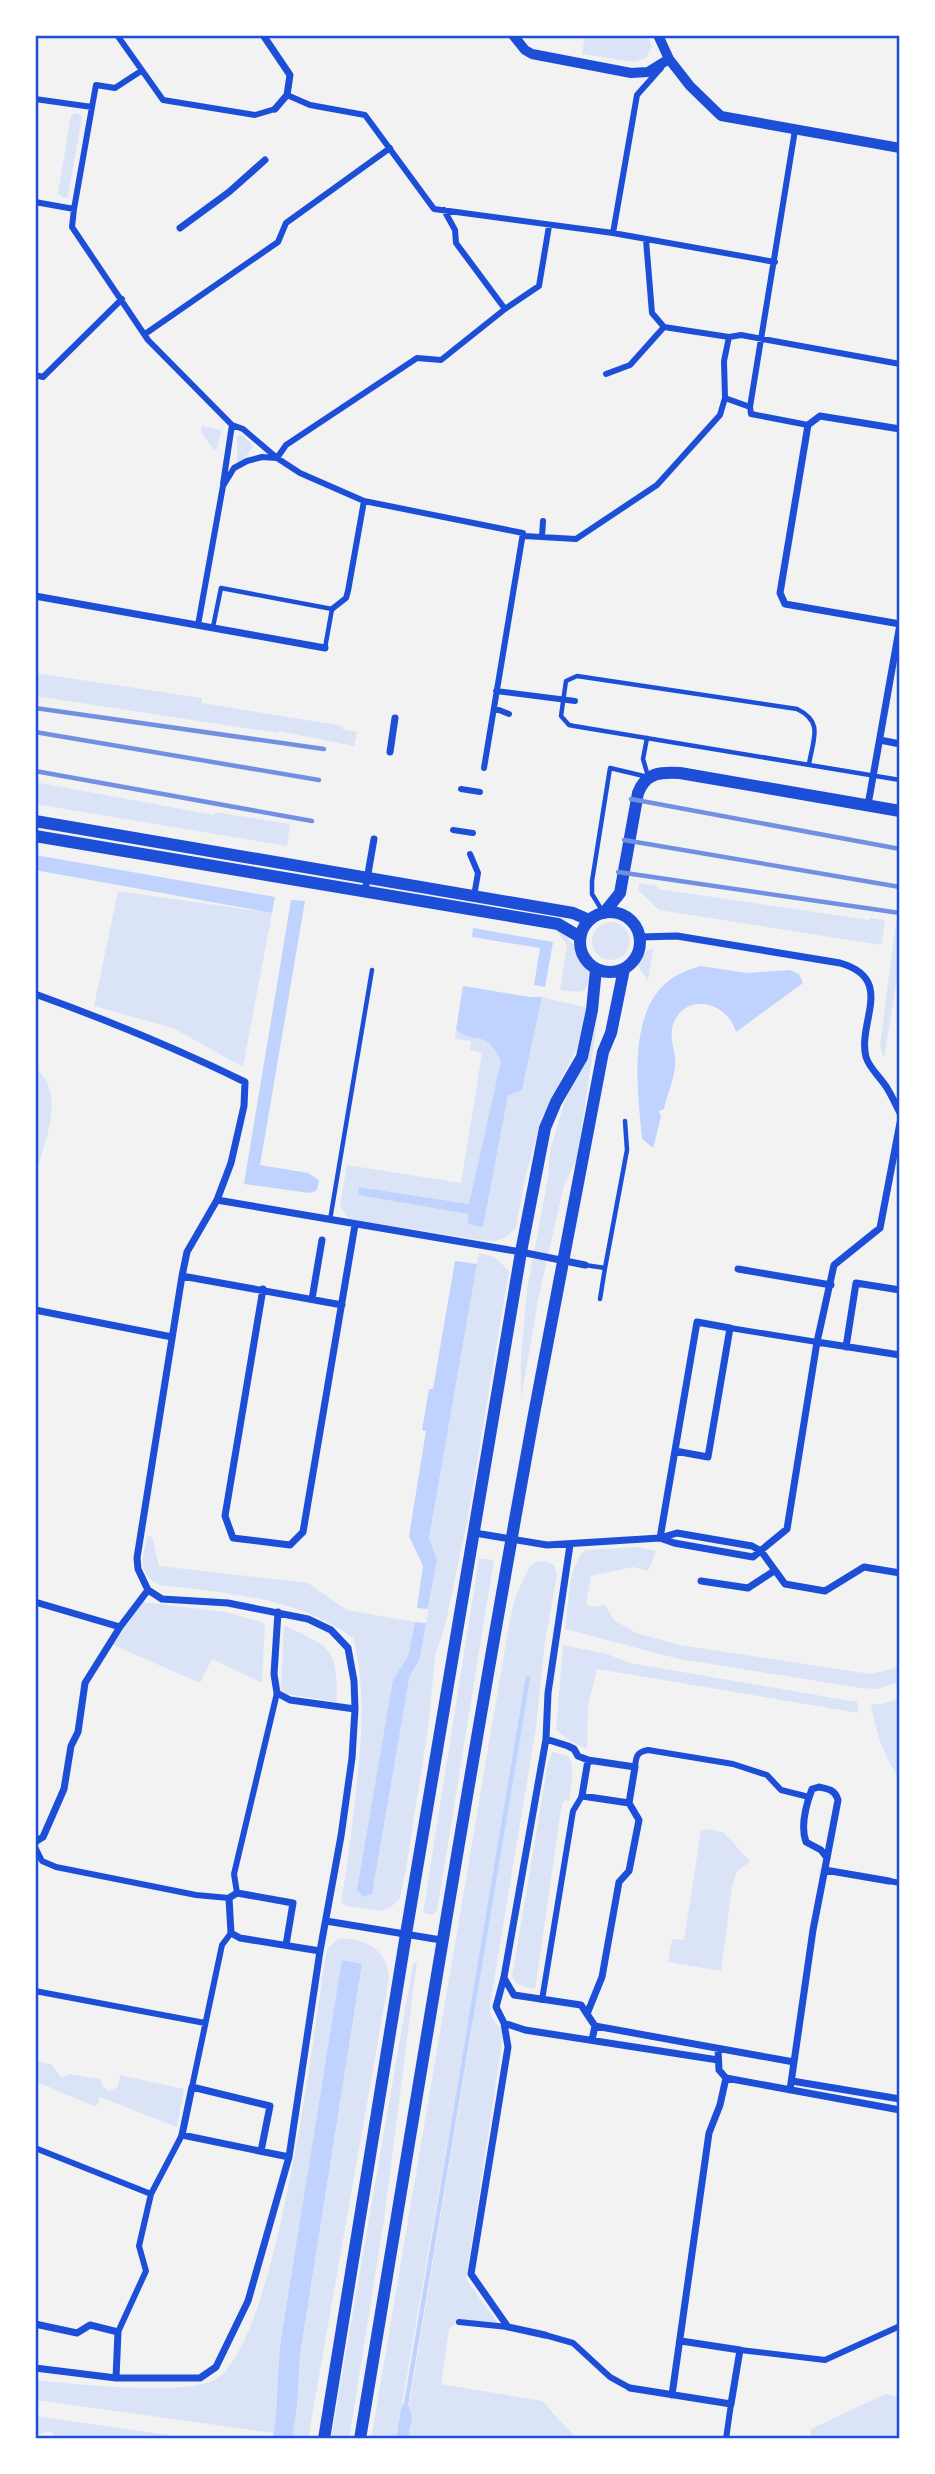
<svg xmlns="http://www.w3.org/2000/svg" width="935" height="2474" font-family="Barlow,sans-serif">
<rect width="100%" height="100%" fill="#f2f2f2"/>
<!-- green -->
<path fill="#dbe4f7" d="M585,35H648L652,46L646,58L635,62L582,54Z
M75,113L80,115L82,118L68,196L65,198L58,194L71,115Z
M202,426L221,430L217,450L213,449L201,431Z
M241,434L252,444L253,447L241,463L237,464V437Z
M35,673L202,698V703L343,726L342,729L357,732L354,746L279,731L278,733L35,696Z
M35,782L214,815L215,812L290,824L287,846L35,804Z
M639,883L657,886L658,889L869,920L870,918L885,920L882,942L881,945L659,910L639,891Z
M118,891L272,913L243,1067L173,1028L94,1006Z
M592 941a19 19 0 1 1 38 0a19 19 0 1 1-38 0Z
M896,922H900V961L884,1058L880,1045Z
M556,930C573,937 597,972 585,990L580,992L560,990L567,945Z
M653,948L648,981L635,962L641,954Z
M542,997L588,1008L577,1048L541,1119L525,1179L516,1228L506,1237L495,1241L481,1240L349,1219L340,1206L347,1165L461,1183L482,1053L470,1050L471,1041L455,1039L456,1030C478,1046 485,1028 502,1061L469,1204L360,1187L358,1195L469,1214L483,1227L508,1094L522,1090Z
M598,1016L577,1159L564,1185L538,1300L521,1400V1355L527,1290L548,1178L550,1150L565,1101L591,1043Z
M35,1067C69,1097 42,1143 35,1180Z
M479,1253L495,1257L509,1271L467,1522L445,1626L435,1656L428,1729L406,1869L400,1898L392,1906L382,1911L346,1906L341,1902C347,1868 351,1834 355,1800C361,1746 367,1692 353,1638C297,1597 227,1593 160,1585C137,1575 142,1558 147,1537L152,1536L159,1566L308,1583L347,1610L415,1622L408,1656L393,1680L409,1678L420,1658L437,1560L429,1538Z
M636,1547L656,1551L648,1571L633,1567L591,1576L586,1604L592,1607L605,1605L614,1620L636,1633L680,1645L871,1674L900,1667V1682L877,1689L861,1688L679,1659L565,1629C569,1604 567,1568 585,1550Z
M479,1558L494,1560L437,1911L432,1915L423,1913Z
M539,1561L549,1562L555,1566L557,1575L545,1642L536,1727L490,2005C490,2018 494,2023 504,2030L466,2279L501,2328L458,2322L449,2329L441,2384L542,2401L577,2439H408L412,2417L409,2406L473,2023L468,2022L396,2439H371L510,1619L516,1595L530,1566Z
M143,1602L226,1612L265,1623L262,1683L212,1659L200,1683L113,1645Z
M284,1625C332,1649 337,1645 337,1702L287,1694L281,1689Z
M563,1645L607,1654L630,1663L857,1702L859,1713L597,1669L588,1706L587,1749L570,1741L556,1729Z
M900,1698V1779C883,1755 876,1733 871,1704H882Z
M552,1752L569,1756C575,1770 571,1786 569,1801L566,1800L562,1803L535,1989C525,1987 517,1986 512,1977L547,1768Z
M707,1829L723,1832L750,1861L736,1873L732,1887L721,1971L668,1962L672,1939L684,1940L701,1830Z
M338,1939C364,1937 388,1950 389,1978L308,2439H292L297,2406L300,2356L362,1965L343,1960L281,2339L274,2433L35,2400V2380C72,2384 184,2396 214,2380C276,2348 314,2034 325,1959L328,1948Z
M417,1961L384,2220L349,2439H331L413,1964Z
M35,2061L51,2064L62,2078L69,2074L100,2079L103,2087L109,2091L118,2087L120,2075L184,2089L177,2127L100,2097L96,2107L35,2081Z
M885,2394L900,2397V2439H810L811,2429Z
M35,2416L191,2438V2439H54L52,2431L35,2435Z"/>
<!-- water -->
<path fill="#bfd3fe" d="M35,855L275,897L272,913L35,870Z
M291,900L305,901L260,1165L308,1173L319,1180L317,1190L310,1193L244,1184Z
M473,928L553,942L545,987L534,985L540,948L472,937Z
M700,966L747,973L789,970L799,974L803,983L736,1032C728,1003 688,991 674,1022C667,1037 677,1051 675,1066C674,1080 667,1095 664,1109L659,1111L661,1117L653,1148L642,1139C638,1093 627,1017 666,983C676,974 688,970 700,966Z
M463,986L530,997H542L522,1090L508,1095L483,1227L468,1224V1214L358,1195L359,1187L469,1204L501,1061C485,1028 478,1046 456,1030Z
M455,1261L477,1264L429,1538L437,1560L428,1609L417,1608L423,1566L409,1536L426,1431L422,1430L429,1389H433Z
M415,1622L426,1623L420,1658L409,1678L372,1894L363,1897L357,1890L393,1680L408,1656Z
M342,1960L362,1964L300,2355L297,2406L292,2439H273C278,2406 277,2372 281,2339Z
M402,2404L409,2406L412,2417L408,2439H396Z"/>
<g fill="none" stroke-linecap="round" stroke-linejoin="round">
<!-- stream -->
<path stroke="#bfd3fe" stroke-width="4.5" d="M406,2405L528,1678"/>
<!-- service -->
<path stroke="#1d4ed8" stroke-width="4.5" d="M213,627L221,588L332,609L325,648
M647,738L643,759L648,776
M809,764C813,739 824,722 797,709L577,676L566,681L561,716L569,725L574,726L900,780
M603,912L592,894V881L610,768L648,777
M330,1220L372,970
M585,1265L605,1268L627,1150L625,1121
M600,1299L605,1268"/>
<!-- pedestrian -->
<path stroke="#1d4ed8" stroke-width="6" d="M117,35L163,100L255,115L275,109
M287,95L310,105L365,115L434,209L613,233L775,262
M35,99L92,107L96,85L115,88L141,71
M35,202L74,209L72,227L148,340L232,425L223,484
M74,209L92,107
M444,210L455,230L456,243L505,309L539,286L549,226
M613,233L637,95L661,68
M664,327L729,337L741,335L900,364
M145,334L278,242L286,223L390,148
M606,374L630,365L664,327L652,313L646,240
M35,375L43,377L122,299
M725,398L750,407L751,414L808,425
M750,407L795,130
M232,425L243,429L277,458L286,445L417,358L441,360L505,309
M524,536L576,539L657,485L720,415L725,398L724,361L729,337
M542,537L543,521
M332,609L346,598L348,591L364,501
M198,625L223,486L234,468L247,461L262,457L277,458L300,473L364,501L523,533L484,768
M496,691L575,701
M494,708L509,714
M461,789L480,792
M453,830L473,833
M470,854L478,873L474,896
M730,1328L817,1342
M635,1767C636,1756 637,1752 648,1750L733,1764L767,1775L781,1790L809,1797
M35,1847L42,1861L56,1867L196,1895L229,1898
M889,1881L900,1883
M237,1893L234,1874L277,1693
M35,1991L205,2023
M542,2000L573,1811L582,1796
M192,2087L222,1945L231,1933
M35,2148L151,2194
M459,2322L508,2327
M118,2332L146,2271L139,2246L151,2194L182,2135
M545,2335L573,2343L610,2377L630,2388
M740,2350L825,2360L900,2326
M726,2439L731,2404"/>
<!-- minor -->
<path stroke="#1d4ed8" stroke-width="7" d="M263,35L290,75L287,95L275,109
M180,228L229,192L265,160
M900,429L820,416L808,425L780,593L785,604L900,624
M35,596L325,648
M880,740L900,744
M390,752L395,718
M868,805L900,624
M365,891L374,839
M640,937L677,936L840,963C896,979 857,1022 866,1057C869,1068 881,1078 887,1088C892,1096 896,1105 900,1113
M35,994C107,1020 176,1048 245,1082L244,1106L231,1163L217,1200L187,1252L182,1276L137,1558L138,1569L148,1590
M217,1200L521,1252L585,1265
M738,1269L831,1285
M182,1276L342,1305
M263,1289L225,1516L233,1538L290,1545L303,1532L355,1225
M312,1299L322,1240
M35,1310L172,1337
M817,1342L900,1355
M846,1347L856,1283L900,1290
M475,1533L547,1545L660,1538L677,1533L752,1546L761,1551L785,1584L825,1591L864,1567L900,1573
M660,1538L674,1543L753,1557L787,1529L817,1342L834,1265L880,1228L900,1123
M660,1538L697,1322L730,1328L708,1457L675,1451
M701,1581L748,1588L774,1571
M35,1602L120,1627
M278,1612L274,1674L277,1693L290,1700L355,1709
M546,1739L568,1746L574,1749L578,1756L588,1760L635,1767L629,1803L639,1820L629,1871L619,1882L602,1977L587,2014
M588,1760L582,1796L629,1803
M819,1787C829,1789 835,1790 838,1800L827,1858L821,1850L806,1842C800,1826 806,1805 812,1789Z
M35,1842L43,1837L64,1789L71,1746L78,1732L85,1683L120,1627L148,1590
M825,1870L889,1881
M326,1921L441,1940
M286,1945L293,1903L237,1893L229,1898L231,1933L240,1938L320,1951
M504,1978L514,1995L581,2005L595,2026L592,2040
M504,2023L525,2030L718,2060
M595,2026L794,2062
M726,2078L900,2110
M792,2081L900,2099
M790,2090L813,1930L827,1858
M261,2151L270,2106L192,2087L182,2135L289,2157
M35,2324L77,2333L90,2325L118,2332L116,2378
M545,2335L508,2327L471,2274L508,2047L504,2023L496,2007L504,1977L546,1739L548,1693L570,1545
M35,2368L116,2378H200L216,2367L248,2301L289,2157L320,1951L341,1836L352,1758L355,1709L354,1681L348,1648L331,1630L308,1619L228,1603L162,1599L148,1590
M630,2388L731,2404L740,2350L681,2341
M672,2395L709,2133L720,2105L726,2078L719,2070L718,2049"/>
<!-- tertiary -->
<path stroke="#1d4ed8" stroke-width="10" d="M513,35L525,50L532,54L631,73L648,72L669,59
M658,35L669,59L690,86L721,116L900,148"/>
<!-- secondary -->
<path stroke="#1d4ed8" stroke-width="12" d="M35,821L573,913L589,920
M35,836L558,924L580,937
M580 942a30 30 0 1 1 60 0a30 30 0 1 1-60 0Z
M604,913L620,893L638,793C646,772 661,772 680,773L900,811
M324,2439L406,1934L521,1252L545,1128L556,1102L582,1057L592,1010L596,969
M360,2439C417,2097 472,1755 534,1414C556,1293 581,1173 603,1052L611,1033L624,969"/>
<!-- rail -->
<path stroke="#7290e2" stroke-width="4.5" d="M35,708L324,749
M35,732L319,780
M35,771L312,821
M631,799L900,849
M624,840L900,887
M618,872L900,913"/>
</g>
<!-- border -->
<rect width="935" height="2474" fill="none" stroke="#ffffff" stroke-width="74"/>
<rect x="37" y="37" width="861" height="2400" fill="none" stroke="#1d4ed8" stroke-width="2.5"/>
</svg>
